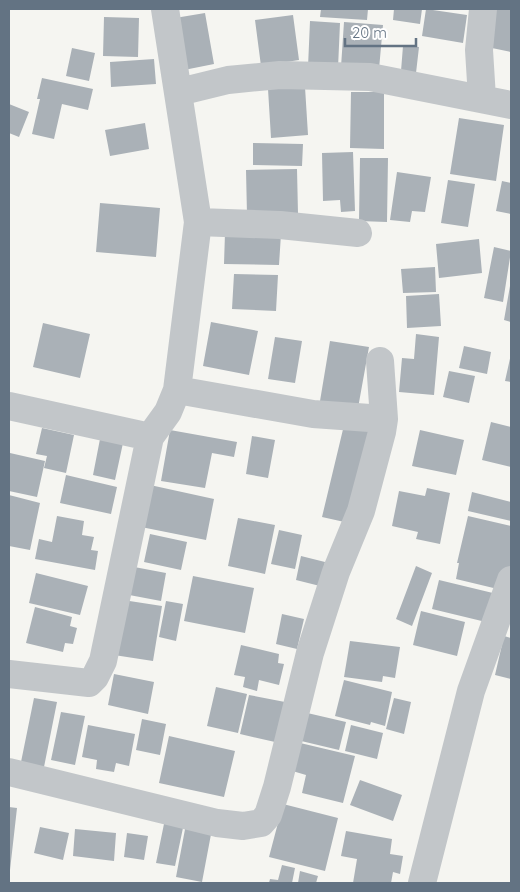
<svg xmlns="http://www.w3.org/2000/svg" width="520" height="892" font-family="Quicksand,sans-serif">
<rect width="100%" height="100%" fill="#f5f5f1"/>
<!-- building -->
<path fill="#aab1b7" d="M321,9H368L367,20L320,17Z
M394,9H422L420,24L393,20Z
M426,9L467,15L463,43L422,36Z
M494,9H511V52L487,47Z
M205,13L214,64L184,70L175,18Z
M293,15L299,60L261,66L255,20Z
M104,17L139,18L138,57L103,56Z
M310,21L340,23L338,68L308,67Z
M344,22L383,25L379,69L341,67Z
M403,46L419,47L416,73L401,71Z
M72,48L95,53L89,81L66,76Z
M154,59L156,84L111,87L110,62Z
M42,78L93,89L88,110L62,104L54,139L32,134L40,99H37Z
M305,87L308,135L271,138L268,89Z
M351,92H384V149L350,148Z
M9,104L29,112L19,137L9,133Z
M459,118L504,125L496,181L450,174Z
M145,123L149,149L110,156L105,130Z
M253,143L303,144L302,166L253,165Z
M353,152L355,211L341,212L340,200L323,201L322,153Z
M360,158H388L387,222L359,221Z
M297,169L298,214L247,215L246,170Z
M397,172L431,177L425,212L412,211L410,222L390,220Z
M448,180L475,184L468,227L441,223Z
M502,181L511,183V214L496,211Z
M100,203L160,208L156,257L96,252Z
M225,233L281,234L279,265L224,264Z
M479,239L482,273L439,278L436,244Z
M494,247L511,251L503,302L484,298Z
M435,267L436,292L403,293L401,269Z
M234,274L278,275L276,311L232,309Z
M510,286H511V322L504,320Z
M439,294L441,326L407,328L406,296Z
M211,322L258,331L249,375L203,366Z
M43,323L90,334L80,378L33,367Z
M416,334L439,337L434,395L399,392L402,358L414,359Z
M275,337L302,341L295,383L268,379Z
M330,341L369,347L358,408L320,401Z
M464,346L491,352L487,374L459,368Z
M511,354V382L505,381Z
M449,371L475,376L469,403L443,397Z
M345,421L371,427L349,523L322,517Z
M491,422L511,427V467L482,460Z
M42,428L74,435L66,473L44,468L47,456L36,454Z
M170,430L237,442L234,457L212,453L205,488L161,481Z
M420,430L464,440L456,475L412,466Z
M252,436L275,440L268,478L246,474Z
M100,439L123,443L115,480L93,475Z
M10,453L45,461L37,497L9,491Z
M66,475L117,487L111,514L60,503Z
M150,485L214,499L206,540L141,527Z
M427,488L450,493L440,544L416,539L418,532L392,526L399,491L425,496Z
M472,492L511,502V521L468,511Z
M9,495L40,503L30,550L9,546Z
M57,516L84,521L82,535L94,537L91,550L98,551L95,570L35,559L39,539L52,542Z
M468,516L511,526V571L506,591L456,579L459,563H457Z
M238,518L275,525L265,574L228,566Z
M279,530L302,535L295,569L271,564Z
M150,534L187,542L181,570L144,562Z
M301,556L325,562L320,586L296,580Z
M129,566L166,573L161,601L124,594Z
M416,566L432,573L412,626L396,619Z
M36,573L88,586L80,615L29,603Z
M193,576L254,588L245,633L184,621Z
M439,580L497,594L490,623L432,609Z
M123,600L162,606L153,661L114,655Z
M166,601L183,604L176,641L159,637Z
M35,607L72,617L70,626L77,628L73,644L65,643L63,652L26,643Z
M421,611L465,622L457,656L413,645Z
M282,614L304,619L297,649L276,644Z
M504,636L511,638V679L495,675Z
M350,641L400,647L395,678L383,676L382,682L344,677Z
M241,645L279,654L278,663L284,664L279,685L259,680L257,691L243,687L245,677L234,675Z
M114,674L154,682L148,714L108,705Z
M344,680L392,692L385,726L371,722L370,725L335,716Z
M216,687L247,694L238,733L207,726Z
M249,695L285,702L275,742L240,734Z
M34,698L57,702L43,772L20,767Z
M394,698L411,702L404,734L386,729Z
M61,712L85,716L75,765L51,760Z
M303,712L346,722L339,750L297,740Z
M142,719L166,724L160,755L136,750Z
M88,725L135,734L129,766L116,763L114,772L96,769L97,760L82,757Z
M351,725L383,733L377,759L345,751Z
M169,736L235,751L224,797L159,783Z
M296,742L355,756L343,803L302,793L306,775L289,770Z
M360,780L402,795L393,821L350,805Z
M283,804L338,818L325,871L269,857Z
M9,807L17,808L10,870H9Z
M165,819L184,823L175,866L156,863Z
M186,824L212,829L202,882L176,877Z
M40,827L69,833L63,860L34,853Z
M75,829L116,833L114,861L73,856Z
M346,831L392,839L390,854L403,856L400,874L393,872L391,883H353L357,859L341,856Z
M127,833L148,836L144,860L124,857Z
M282,865L295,868L292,883H269L270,879L278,880Z
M300,871L318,876L316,883H298Z"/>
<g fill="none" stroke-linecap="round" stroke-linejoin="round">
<!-- minor -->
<path stroke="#c2c6c9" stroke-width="28" d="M179,92L228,80L280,75L370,77L511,105
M482,98L479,50L483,9
M198,222L280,225L358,233
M177,390L313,414L384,419
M9,406L150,437L168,412L177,390L198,222L165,9
M9,674L89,683L95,677L103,661L150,437
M9,772L217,823L243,826L261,823L268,815L277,787L310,653L336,572L361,511L382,432L384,419L380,361
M422,883L471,691L511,580"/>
</g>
<!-- border -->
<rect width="520" height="892" fill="none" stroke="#637383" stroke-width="20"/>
<!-- scale -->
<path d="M345 38v8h71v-8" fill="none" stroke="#637383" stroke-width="2.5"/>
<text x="352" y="38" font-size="15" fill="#637383" stroke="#ffffff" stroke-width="4" paint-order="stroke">20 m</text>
</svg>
